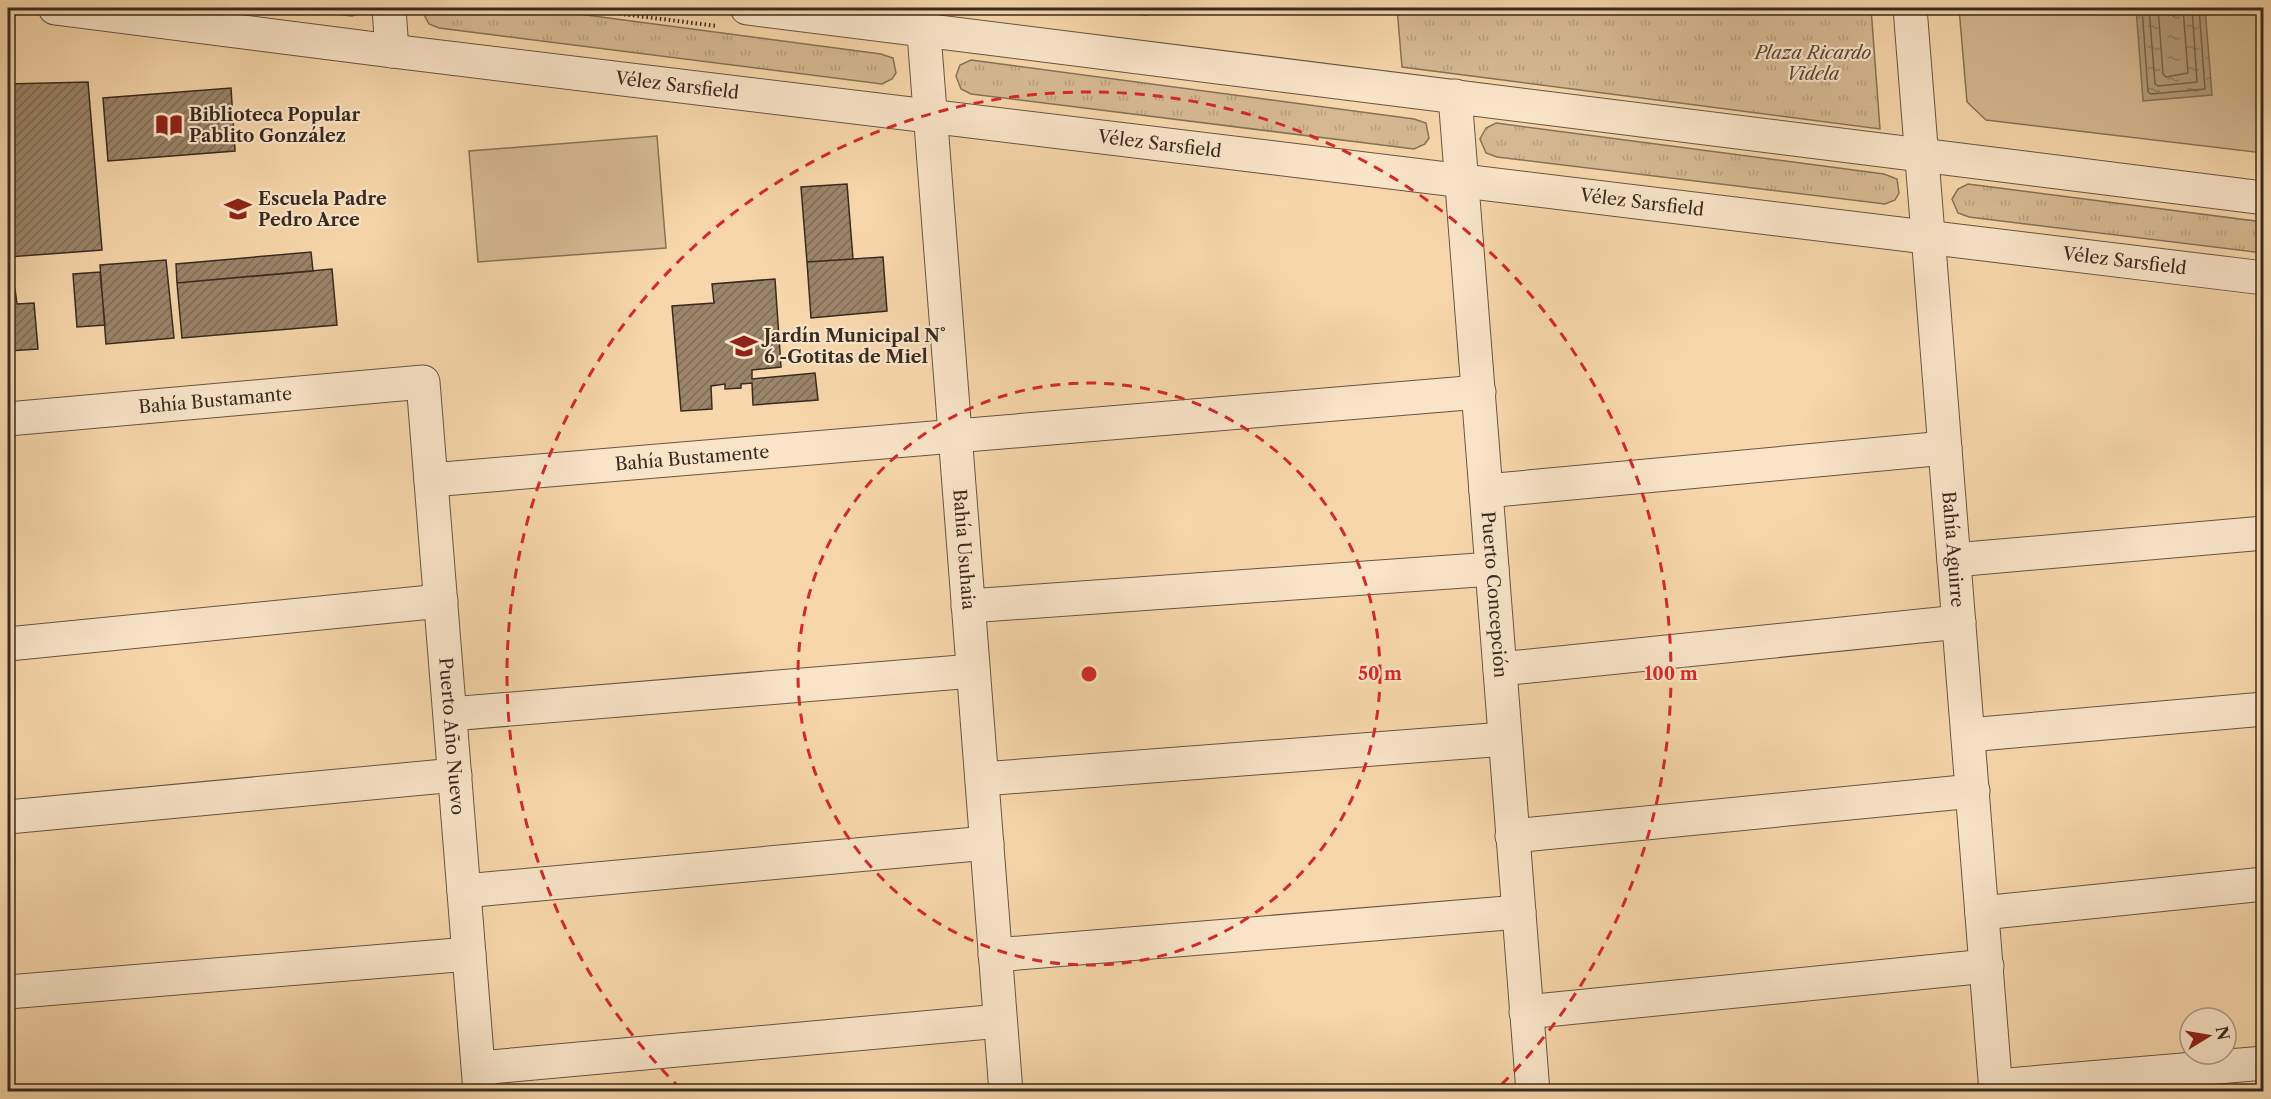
<svg xmlns="http://www.w3.org/2000/svg" width="2271" height="1099" font-family="'Libre Caslon Text',serif">
<defs>
<pattern id="grass-tufts" width="24" height="20" patternUnits="userSpaceOnUse" patternTransform="scale(1.5)"><rect width="24" height="20" fill="#d6b993"/><path d="M3 7l-1-3M5 7V3M7 7l1-3M15 17l-1-3M17 17v-4M19 17l1-3" fill="none" stroke="#b89f7e"/></pattern>
<pattern id="water-ripples" width="26" height="14" patternUnits="userSpaceOnUse" patternTransform="scale(1.5)"><rect width="26" height="14" fill="#b59c7c"/><path d="M2 4q2-2 4 0t4 0M15 11q2-2 4 0t4 0" fill="none" stroke="#947f65"/></pattern>
<pattern id="building-hatch" width="6" height="6" patternUnits="userSpaceOnUse" patternTransform="scale(1.5)"><rect width="6" height="6" fill="#9b8469"/><path d="M-1 1l2-2M0 6l6-6M5 7l2-2" fill="none" stroke="#7f6c56"/></pattern>
</defs>
<rect width="100%" height="100%" fill="#f6d6aa"/>
<filter id="stains"><feTurbulence type="fractalNoise" baseFrequency=".00333" numOctaves="4"/><feColorMatrix values="0 0 0 0 .2 0 0 0 0 .09 0 0 0 0 .02 0 0 0 .5 -.17"/></filter>
<radialGradient id="worn" r=".72"><stop offset=".6" stop-color="#630" stop-opacity="0"/><stop offset="1" stop-color="#630" stop-opacity=".3"/></radialGradient>
<!-- grass -->
<path fill="url(#grass-tufts)" stroke="#87725a" stroke-width="1.5" d="M284,8H365L363,12L352,16Z
M424,8H533L881,54L893,58L896,73L892,79L882,84L439,28L429,24L422,11Z
M1397,8H1871L1880,129L1402,67Z
M971,60L1414,119L1426,123L1429,138L1425,144L1414,149L971,94L961,89L956,76L960,65Z
M1496,123L1884,174L1897,179L1899,193L1895,200L1885,204L1497,157L1486,153L1480,139L1486,128Z
M1968,184L2263,222V253L1969,217L1958,213L1952,199L1958,189Z"/>
<!-- pitch -->
<path fill="#d6b993" stroke="#87725a" stroke-width="1.5" d="M1959,8H2263V153L1986,120L1967,102Z
M657,136L666,248L478,262L469,151Z"/>
<!-- water -->
<path fill="url(#water-ripples)" stroke="#836f58" stroke-width="1.5" d="M2136,8H2205L2212,95L2143,101Z"/>
<g fill="none" stroke-linecap="round" stroke-linejoin="round">
<!-- shore -->
<path stroke="#76644f" stroke-width="1.5" d="M2142,8L2148,92L2151,94L2205,89L2199,8
M2149,8L2155,84L2158,86L2197,82L2192,8
M2158,8L2163,74L2166,77L2188,73L2183,8"/>
</g>
<!-- building -->
<path fill="url(#building-hatch)" stroke="#382b22" stroke-width="1.5" d="M1076,8H1148L1147,15Z
M88,82L102,250L8,257V84Z
M231,88L235,151L108,161L103,98Z
M847,184L853,259L807,262L801,187Z
M311,252L313,271L177,283L176,264Z
M883,257L887,311L811,318L807,262Z
M166,260L174,338L106,344L100,265Z
M332,269L337,325L182,338L177,283Z
M100,272L105,325L77,327L73,274Z
M775,279L781,367L752,370V379L815,373L818,400L753,405L752,383L741,384V388L725,389V384L711,386L712,409L681,411L672,306L714,303L712,284Z
M8,289H15L17,304L34,303L38,349L8,351Z"/>
<g fill="none" stroke-linecap="round" stroke-linejoin="round">
<defs>
<g id="minor">
<path id="s1" d="M55,8L392,51L2264,278"/>
<path d="M389,8L392,51"/>
<path d="M747,8L2264,198"/>
<path id="s2" d="M922,8L1006,1092"/>
<path id="s3" d="M1910,8L1996,1092"/>
<path id="s4" d="M1455,96L1533,1092"/>
<path id="s5" d="M8,419L423,382L480,1092"/>
<path id="s6" d="M431,480L1479,392"/>
<path d="M1486,491L1945,448"/>
<path d="M1954,560L2264,533"/>
<path d="M968,606L1492,569"/>
<path d="M8,644L441,601"/>
<path d="M1500,669L1959,622"/>
<path d="M450,714L973,671"/>
<path d="M1968,735L2264,709"/>
<path d="M982,779L1505,739"/>
<path d="M8,817L455,775"/>
<path d="M1512,836L1973,791"/>
<path d="M464,891L987,843"/>
<path d="M1982,913L2264,884"/>
<path d="M995,955L1519,912"/>
<path d="M8,992L469,954"/>
<path d="M1526,1012L1987,966"/>
<path d="M479,1068L1000,1021"/>
<path d="M1996,1086L2264,1063"/>
</g>
</defs>
<!-- minor casing -->
<use href="#minor" stroke="#685644" stroke-width="35"/>
<!-- path -->
<path stroke="#382b22" stroke-width="4" stroke-dasharray="1.5 3" stroke-linecap="butt" d="M575,8L717,26"/>
<!-- minor -->
<use href="#minor" stroke="#f9e4c8" stroke-width="33"/>
</g>
<!-- distance rings -->
<g fill="none" stroke="#d62828" stroke-width="3" stroke-dasharray="10 8">
<circle cx="1089" cy="674" r="291"/>
<path d="M681 1089A582 582 0 1 1 1497 1089"/>
</g>
<!-- icons -->
<defs>
<symbol id="library-bare" viewBox="-9 -9 18 18"><path d="M-6-4Q-3-5.5-.7-3.5V5Q-3 3-6 4ZM6-4Q3-5.5 .7-3.5V5Q3 3 6 4Z" fill="#8f2418" stroke="#f9e4c8" stroke-width="2.5" paint-order="stroke"/></symbol>
<symbol id="school-bare" viewBox="-9 -9 18 18"><path d="M0-5L7-2L0 1L-7-2ZM-4 1L0 2.5L4 1V4Q0 6-4 4Z" fill="#8f2418" stroke="#f9e4c8" stroke-width="2.5" paint-order="stroke"/></symbol>
</defs>
<g fill-rule="evenodd">
<use href="#library-bare" x="150" y="106" width="38" height="38"/>
<use href="#school-bare" x="219" y="190" width="38" height="38"/>
<use href="#school-bare" x="725" y="327" width="38" height="38"/>
</g>
<g text-anchor="middle" stroke-width="4.5" stroke-linejoin="round" paint-order="stroke">
<!-- park labels -->
<g font-size="18" font-style="italic" fill="#584739" stroke="#f9e4c8">
<text x="1813" y="59">Plaza Ricardo<tspan x="1813" dy="21">Videla</tspan></text>
</g>
<!-- street labels -->
<g font-size="18" fill="#382b22" stroke="#f9e4c8">
<text dy="6" stroke="none"><textPath href="#s1" startOffset="627">Vélez Sarsfield</textPath></text>
<text dy="6" stroke="none"><textPath href="#s1" startOffset="1113">Vélez Sarsfield</textPath></text>
<text dy="6" stroke="none"><textPath href="#s1" startOffset="1599">Vélez Sarsfield</textPath></text>
<text dy="6" stroke="none"><textPath href="#s1" startOffset="2085">Vélez Sarsfield</textPath></text>
<text dy="6" stroke="none"><textPath href="#s5" startOffset="208">Bahía Bustamante</textPath></text>
<text dy="6" stroke="none"><textPath href="#s6" startOffset="262">Bahía Bustamente</textPath></text>
<text dy="6" stroke="none"><textPath href="#s2" startOffset="543">Bahía Usuhaia</textPath></text>
<text dy="6" stroke="none"><textPath href="#s3" startOffset="543">Bahía Aguirre</textPath></text>
<text dy="6" stroke="none"><textPath href="#s4" startOffset="500">Puerto Concepción</textPath></text>
<text dy="6" stroke="none"><textPath href="#s5" startOffset="772">Puerto Año Nuevo</textPath></text>
</g>
<!-- poi labels -->
<g font-size="18" font-weight="bold" fill="#382b22" stroke="#f9e4c8" text-anchor="start">
<text x="189" y="121">Biblioteca Popular<tspan x="189" dy="21">Pablito González</tspan></text>
<text x="258" y="205">Escuela Padre<tspan x="258" dy="21">Pedro Arce</tspan></text>
<text x="764" y="342">Jardín Municipal N°<tspan x="764" dy="21">6 -Gotitas de Miel</tspan></text>
</g>
</g>
<circle cx="1089" cy="674" r="9" fill="#d62828" stroke="#f9e4c8" stroke-width="3"/>
<g font-size="18" text-anchor="middle" font-weight="bold" fill="#d62828" stroke="#f9e4c8" stroke-width="4.5" stroke-linejoin="round" paint-order="stroke">
<text x="1380" y="680">50 m</text>
<text x="1671" y="680">100 m</text>
</g>
<!-- margin -->
<rect width="2271" height="1099" fill="none" stroke="#f6d6aa" stroke-width="30"/>
<rect x="9" y="9" width="2253" height="1081" fill="none" stroke="#382b22" stroke-width="3"/>
<rect x="15" y="15" width="2241" height="1069" fill="none" stroke="#382b22" stroke-width="1.5"/>
<!-- north arrow -->
<g transform="translate(2208 1036) rotate(79)"><circle r="28" fill="#f9e4c8" stroke="#ac9a86" stroke-width="1.5"/>
<path d="M0-4.5L10 22L0 15L-10 22Z" fill="#8f2418"/>
<text y="-9" font-size="16" font-weight="bold" text-anchor="middle" fill="#382b22">N</text>
</g>
<rect width="100%" height="100%" filter="url(#stains)"/>
<rect width="100%" height="100%" fill="url(#worn)"/>
</svg>
